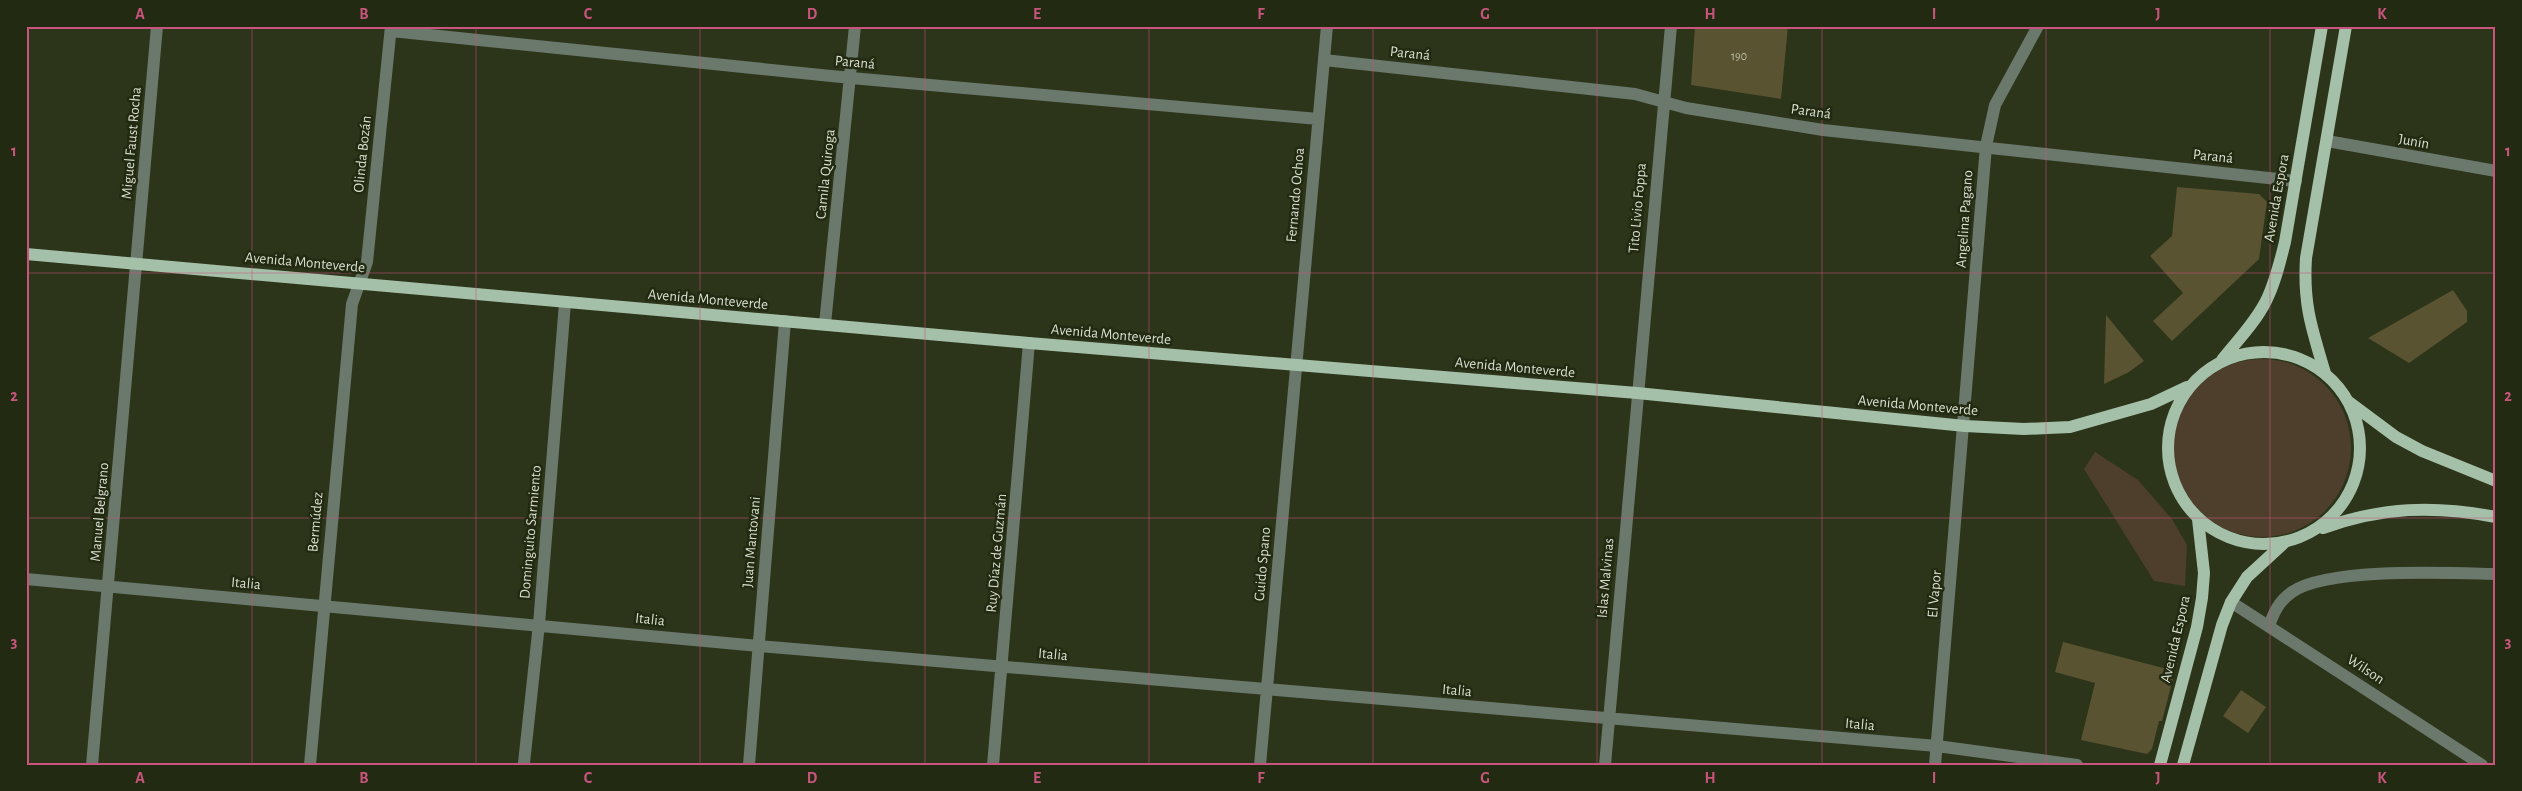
<svg xmlns="http://www.w3.org/2000/svg" width="2522" height="791" font-family="'Alegreya Sans',sans-serif">
<rect width="100%" height="100%" fill="#2c341a"/>
<!-- green -->
<path fill="#4e3f2c" d="M2173 448a89 89 0 1 1 178 0a89 89 0 1 1-178 0Z
M2095,452L2138,480L2172,519L2187,545L2185,586L2154,581L2084,469Z"/>
<!-- building -->
<path fill="#5a5331" d="M1695,26H1788L1781,99L1691,85Z
M2177,187L2259,194L2267,202L2259,259L2172,341L2153,321L2183,293L2150,256L2172,236Z
M2453,290L2467,311V322L2409,363L2368,338Z
M2106,315L2144,361L2129,372L2104,384Z
M2063,642L2175,671L2162,721H2159L2152,749L2147,754L2081,740L2095,683L2055,672Z
M2241,690L2266,707L2248,733L2223,716Z"/>
<g fill="none" stroke-linecap="round" stroke-linejoin="round">
<!-- minor -->
<path stroke="#6b786c" stroke-width="12" d="M391,31L851,78L1318,119
M1324,60L1635,94L1686,108L1823,130L2296,181
M2327,141L2496,171
M825,324L855,26
M26,579L759,646L1937,746L2077,765
M2231,602L2482,765
M2269,626C2274,612 2279,601 2292,592C2328,567 2450,573 2496,574
M524,763L539,624L565,303
M92,765L157,26
M310,765L352,304L367,262L391,26
M749,765L785,321
M993,765L1029,343
M1260,765L1327,26
M1605,765L1671,26
M1935,765L1986,146L1995,105L2038,26"/>
<!-- major -->
<path stroke="#a5c0a8" stroke-width="12" d="M26,254L1029,343L1637,393L1965,426L2024,429L2070,427L2151,404L2187,387
M2168 448a96 96 0 1 1 192 0a96 96 0 1 1-192 0Z
M2222,360C2237,341 2255,323 2266,301C2275,283 2280,262 2285,242L2322,26
M2325,373C2312,329 2303,305 2306,258L2346,26
M2349,402L2396,437L2422,451L2496,481
M2323,528C2383,507 2433,505 2496,517
M2160,765L2197,627L2202,598L2204,573L2198,519
M2183,765L2222,625L2231,602L2247,577L2285,542"/>
</g>
<!-- grid -->
<path fill="none" stroke="#c9547e" stroke-width="1" stroke-opacity="0.55" d="M252,26V765M476,26V765M700,26V765M925,26V765M1149,26V765M1373,26V765M1597,26V765M1822,26V765M2046,26V765M2270,26V765M26,273H2496M26,518H2496"/>
<g text-anchor="middle" stroke-width="5" stroke-linejoin="round" paint-order="stroke">
<!-- number labels -->
<g font-size="12" fill="#babca8">
<text x="1739" y="60">190</text>
</g>
<!-- street labels -->
<g font-size="15" fill="#dadfd0" stroke="#222a11">
<text transform="translate(1410 53) rotate(6)" y="5">Paraná</text>
<text transform="translate(855 62) rotate(5)" y="5">Paraná</text>
<text transform="translate(1811 111) rotate(8)" y="5">Paraná</text>
<text transform="translate(2414 141) rotate(10)" y="5">Junín</text>
<text transform="translate(131 143) rotate(-85)" y="5">Miguel Faust Rocha</text>
<text transform="translate(362 154) rotate(-84)" y="5">Olinda Bozán</text>
<text transform="translate(2213 156) rotate(6)" y="5">Paraná</text>
<text transform="translate(825 174) rotate(-84)" y="5">Camila Quiroga</text>
<text transform="translate(1295 195) rotate(-85)" y="5">Fernando Ochoa</text>
<text transform="translate(2276 198) rotate(-80)" y="5">Avenida Espora</text>
<text transform="translate(1637 208) rotate(-85)" y="5">Tito Livio Foppa</text>
<text transform="translate(1964 219) rotate(-86)" y="5">Angelina Pagano</text>
<text transform="translate(305 262) rotate(5)" y="5">Avenida Monteverde</text>
<text transform="translate(708 299) rotate(5)" y="5">Avenida Monteverde</text>
<text transform="translate(1111 334) rotate(5)" y="5">Avenida Monteverde</text>
<text transform="translate(1515 367) rotate(5)" y="5">Avenida Monteverde</text>
<text transform="translate(1918 405) rotate(5)" y="5">Avenida Monteverde</text>
<text transform="translate(99 512) rotate(-85)" y="5">Manuel Belgrano</text>
<text transform="translate(315 522) rotate(-85)" y="5">Bermúdez</text>
<text transform="translate(530 532) rotate(-85)" y="5">Dominguito Sarmiento</text>
<text transform="translate(751 542) rotate(-85)" y="5">Juan Mantovani</text>
<text transform="translate(996 553) rotate(-85)" y="5">Ruy Díaz de Guzmán</text>
<text transform="translate(1262 564) rotate(-85)" y="5">Guido Spano</text>
<text transform="translate(1605 578) rotate(-85)" y="5">Islas Malvinas</text>
<text transform="translate(246 583) rotate(5)" y="5">Italia</text>
<text transform="translate(1934 594) rotate(-85)" y="5">El Vapor</text>
<text transform="translate(650 619) rotate(6)" y="5">Italia</text>
<text transform="translate(2175 639) rotate(-77)" y="5">Avenida Espora</text>
<text transform="translate(1053 654) rotate(5)" y="5">Italia</text>
<text transform="translate(2366 669) rotate(33)" y="5">Wilson</text>
<text transform="translate(1457 690) rotate(5)" y="5">Italia</text>
<text transform="translate(1860 724) rotate(5)" y="5">Italia</text>
</g>
</g>
<!-- border -->
<rect width="2522" height="791" fill="none" stroke="#222a11" stroke-width="55"/>
<rect x="28" y="28" width="2466" height="736" fill="none" stroke="#c9547e" stroke-width="2"/>
<g font-size="16" text-anchor="middle" font-weight="bold" fill="#c9547e">
<text x="140" y="19">A</text>
<text x="364" y="19">B</text>
<text x="588" y="19">C</text>
<text x="812" y="19">D</text>
<text x="1037" y="19">E</text>
<text x="1261" y="19">F</text>
<text x="1485" y="19">G</text>
<text x="1710" y="19">H</text>
<text x="1934" y="19">I</text>
<text x="2158" y="19">J</text>
<text x="2382" y="19">K</text>
<text x="14" y="156">1</text>
<text x="2508" y="156">1</text>
<text x="14" y="401">2</text>
<text x="2508" y="401">2</text>
<text x="14" y="647">3</text>
<text x="2508" y="647">3</text>
<text x="140" y="783">A</text>
<text x="364" y="783">B</text>
<text x="588" y="783">C</text>
<text x="812" y="783">D</text>
<text x="1037" y="783">E</text>
<text x="1261" y="783">F</text>
<text x="1485" y="783">G</text>
<text x="1710" y="783">H</text>
<text x="1934" y="783">I</text>
<text x="2158" y="783">J</text>
<text x="2382" y="783">K</text>
</g>
</svg>
